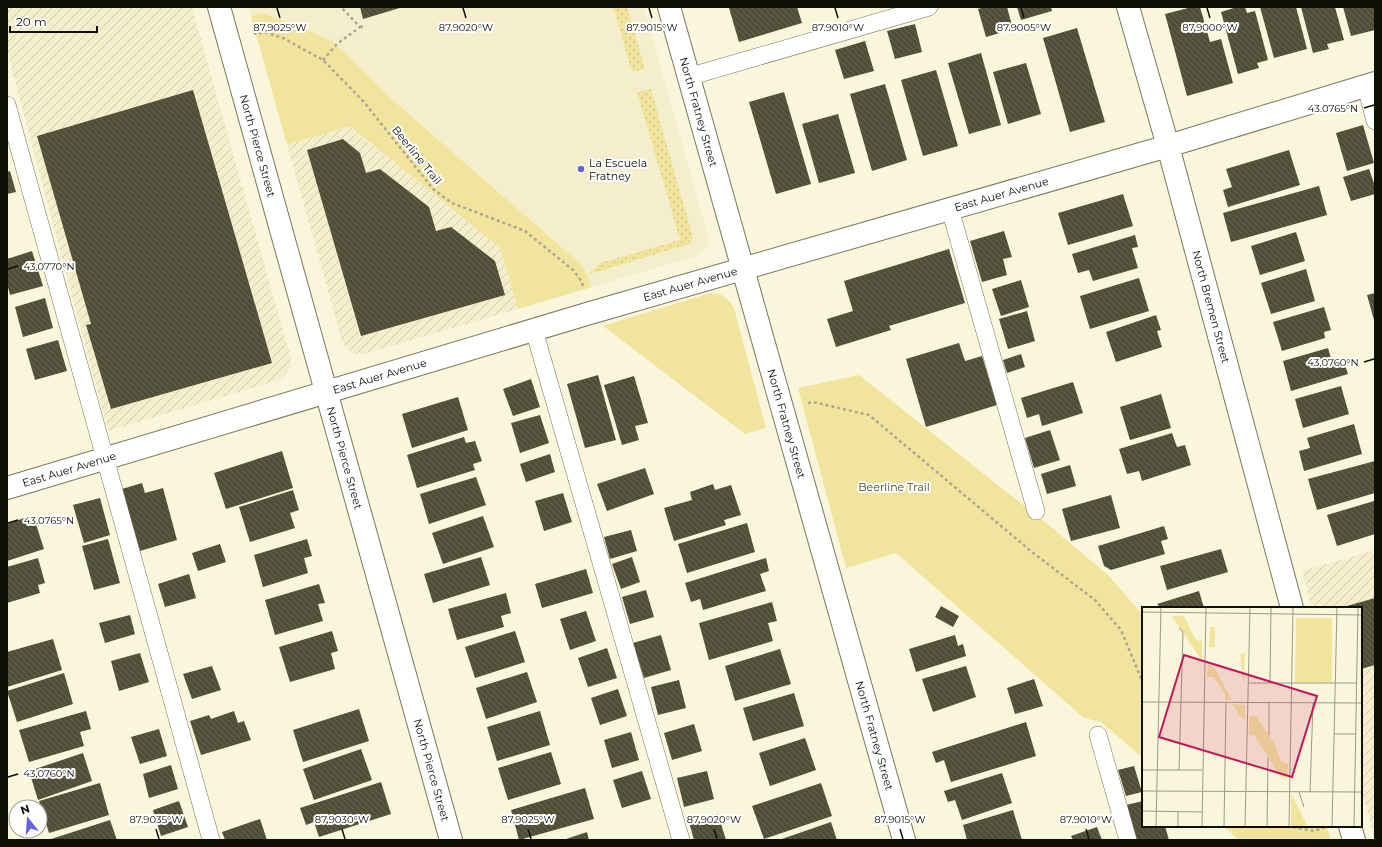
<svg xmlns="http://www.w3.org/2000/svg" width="1382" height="847" font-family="Montserrat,sans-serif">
<defs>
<pattern id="industrial-furrows" width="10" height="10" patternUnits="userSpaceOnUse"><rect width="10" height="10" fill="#f4eecc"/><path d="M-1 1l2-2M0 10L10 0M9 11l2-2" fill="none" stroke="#d0cbae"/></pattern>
<pattern id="grass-dots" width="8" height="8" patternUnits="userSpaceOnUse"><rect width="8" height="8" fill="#f1e59e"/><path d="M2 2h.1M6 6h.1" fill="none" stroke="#cec387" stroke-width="1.8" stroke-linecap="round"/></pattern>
<pattern id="building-back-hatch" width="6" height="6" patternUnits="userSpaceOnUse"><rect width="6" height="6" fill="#514e38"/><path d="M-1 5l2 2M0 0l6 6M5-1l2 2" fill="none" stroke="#656351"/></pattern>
</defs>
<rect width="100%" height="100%" fill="#faf6dc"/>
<!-- built -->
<path fill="#f4eecc" d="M248,7H644L708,236L709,245L703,252L696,256L592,287L583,266L395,102L331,40L263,13L251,16Z"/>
<!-- industrial -->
<path fill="url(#industrial-furrows)" d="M7,7L192,8L291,359L290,367L286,374L279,380L108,431L7,51Z
M350,126L500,248L518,309L364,354H353L346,348L342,341L287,145Z
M1375,550V839L1361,788V608H1312L1302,571Z"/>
<!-- grass -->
<path fill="url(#grass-dots)" d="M613,7H627L645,69L632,72Z
M651,89L693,238L689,244L587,275L600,263L680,240L637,92Z"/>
<!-- park -->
<path fill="#f1e59e" d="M263,13L331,40L395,102L583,266L592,287L518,309L500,248L350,126L287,145L251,16Z
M710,293C724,294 727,297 734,308L766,428L745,434L603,326Z
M859,375L1051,527L1108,575L1143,615V758L1101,722L1084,718L896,553L846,568L798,388Z
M1223,826H1327L1331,840H1239Z"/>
<!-- building -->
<path fill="url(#building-back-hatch)" d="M360,7H403L363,19Z
M733,7H797L802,23L739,42L729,8Z
M984,7H1007L1013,29L986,37L978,9Z
M1017,7H1051L1052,11L1021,20Z
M1192,7H1200L1210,42L1221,39L1233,83L1187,96L1165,14Z
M1237,7H1245L1247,13L1255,11L1268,60L1257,63L1259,68L1238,74L1221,12Z
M1260,7H1296L1307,49L1274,58Z
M1301,7H1335L1344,40L1327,44L1329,49L1313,53Z
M1343,7H1375V30L1351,36Z
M915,24L922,52L895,59L887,31Z
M1077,28L1105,122L1070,132L1043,38Z
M865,41L874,71L844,79L835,50Z
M981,53L1001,125L969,134L948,63Z
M1026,63L1041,114L1008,124L993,72Z
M936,70L958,146L923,156L901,80Z
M885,84L907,160L872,171L850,94Z
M193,90L272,363L111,409L86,325L91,324L37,136Z
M784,92L811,184L776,194L749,102Z
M838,114L855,173L819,183L802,124Z
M1363,125L1374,163L1347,171L1336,133Z
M343,139L360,153L366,173L380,169L429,207L436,231L451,227L495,261L505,295L361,336L307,150Z
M1289,150L1300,185L1228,207L1223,190L1232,187L1226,169Z
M1369,169L1375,186V194L1351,201L1343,177Z
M10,171L16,192L7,194V172Z
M1319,186L1327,215L1231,242L1223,213Z
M1123,194L1133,226L1068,245L1058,213Z
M1004,231L1012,257L1003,259L1007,275L982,282L970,241Z
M1296,232L1305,261L1260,275L1251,246Z
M1135,235L1138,247L1132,248L1138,268L1093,281L1089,270L1078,273L1072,254Z
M949,249L965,303L889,326L891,330L836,347L827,319L853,311L844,281Z
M32,251L43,286L10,295L7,283V259Z
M1306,269L1315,301L1271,314L1261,283Z
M1139,278L1149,311L1090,329L1080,296Z
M1021,280L1029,307L1001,316L992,289Z
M1375,293V319L1374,320L1367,295Z
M45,298L53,328L23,337L15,307Z
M1324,307L1331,330L1324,332L1325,338L1282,351L1273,322Z
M1027,311L1035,341L1008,349L999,319Z
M1156,315L1161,330L1157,331L1162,347L1116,362L1106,332Z
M58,340L67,371L35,380L26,349Z
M959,343L965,361L982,356L997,405L926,427L906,359Z
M1328,348L1332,362L1343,359L1348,374L1291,391L1283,361Z
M1021,354L1025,367L1007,373L1003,360Z
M598,375L616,440L585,448L567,384Z
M634,376L648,423L635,426L639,440L622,445L604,385Z
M531,379L540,407L513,416L503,389Z
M1073,382L1083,413L1042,426L1039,414L1027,418L1021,398Z
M1341,386L1349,414L1303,428L1295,399Z
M1161,394L1171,428L1130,440L1120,407Z
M458,397L468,430L412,448L402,414Z
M540,415L549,443L520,453L511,423Z
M1354,424L1362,454L1304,471L1299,451L1310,448L1307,438Z
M1050,430L1060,460L1034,468L1025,438Z
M1172,433L1177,447L1185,445L1191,465L1142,481L1139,471L1127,474L1119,449Z
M464,437L466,443L475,441L482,461L473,464L475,470L417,488L407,455Z
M282,451L293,488L226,509L214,473Z
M550,454L555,472L526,482L520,464Z
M1375,461V493L1317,510L1308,479Z
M1070,465L1076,486L1047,494L1041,474Z
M645,468L654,494L607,511L597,484Z
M476,477L486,505L429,524L420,494Z
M142,483L145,493L163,488L177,540L140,551L122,489Z
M713,484L715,490L731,485L741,515L724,520L726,525L674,541L664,508L692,500L690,492Z
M293,490L299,510L290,513L295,528L250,542L239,507Z
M563,493L572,522L544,531L535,501Z
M1111,495L1120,528L1071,541L1062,509Z
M100,498L110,535L84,543L73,505Z
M1374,501L1375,505V534L1337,546L1327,515Z
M33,515L44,549L7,561V524Z
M483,516L494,547L443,564L432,533Z
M747,523L755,552L687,573L678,544Z
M1164,526L1168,539L1161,541L1165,554L1111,570L1104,566L1098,546Z
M631,530L637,551L610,559L604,537Z
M108,539L120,583L94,590L82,546Z
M307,539L312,556L304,558L308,573L263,587L254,555Z
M220,544L226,562L198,571L192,553Z
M1221,549L1228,572L1167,590L1160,566Z
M481,557L490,585L433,603L424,574Z
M632,557L640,582L621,589L612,564Z
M38,558L45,583L38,585L40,593L7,603V567Z
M766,558L769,571L760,574L766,591L703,610L700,599L691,602L685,583Z
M586,569L593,593L542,608L535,584Z
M189,574L196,598L165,607L158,584Z
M319,584L325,603L318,604L323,621L275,635L265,600Z
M646,590L654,617L630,624L622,597Z
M1199,591L1204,608H1161L1157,604Z
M506,593L511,613L501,616L504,627L457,640L448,609Z
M1375,598V665L1361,669V608H1340Z
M772,602L777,621L768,623L773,641L709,660L699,623Z
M941,606L959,616L953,627L935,617Z
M586,611L596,641L570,650L560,619Z
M130,615L135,634L105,643L99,623Z
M332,631L338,651L331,653L335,669L290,682L279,647Z
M515,631L525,662L475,678L465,647Z
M661,635L671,670L644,678L633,643Z
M955,635L958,646L963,644L966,656L916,672L909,649Z
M53,639L62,670L7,687V652Z
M607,648L617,678L588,687L578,658Z
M780,649L791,684L735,701L725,666Z
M140,653L149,682L119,691L111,661Z
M212,666L221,690L192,699L183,674Z
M966,666L976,697L933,712L922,679Z
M527,672L537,702L486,719L476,688Z
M64,673L73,704L17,722L7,691Z
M1034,679L1043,706L1015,714L1007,688Z
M679,680L686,708L658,715L651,687Z
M618,689L627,716L600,725L591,698Z
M794,693L804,726L753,741L743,708Z
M359,709L369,741L303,762L293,730Z
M86,711L91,729L80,732L84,746L29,762L19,730Z
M234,711L238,723L244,721L251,740L201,755L190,721L209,715L211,719Z
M540,711L550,745L497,761L487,727Z
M1026,722L1036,756L951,782L944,760L936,763L932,752Z
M694,724L702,751L672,760L664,733Z
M159,729L167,756L140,764L131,737Z
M631,732L639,760L612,768L604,740Z
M805,738L816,770L770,786L759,753Z
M361,749L372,780L314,800L303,769Z
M551,752L561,784L508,800L498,768Z
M83,753L92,781L38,800L29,771Z
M171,765L178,789L149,798L143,774Z
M1134,766L1142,792L1126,796L1118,770Z
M642,771L651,799L622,808L613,780Z
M707,771L714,799L684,807L677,778Z
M1002,773L1012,803L962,820L955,800L948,802L944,791Z
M381,782L391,814L319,837L314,822L306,825L300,808Z
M100,783L109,815L49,833L39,801Z
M821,783L832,816L764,839L752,806Z
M585,788L594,819L519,840L511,810Z
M179,801L188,827L161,836L153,810Z
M1143,801V826H1165L1169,840H1135L1126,805Z
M1013,810L1022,840H967L963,825Z
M718,814L726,840H694L689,822Z
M260,819L267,840H225L222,832Z
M110,820L117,840H48Z
M831,822L837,840H779Z
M1097,827L1102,840H1073L1071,836Z
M587,832L589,840H563Z"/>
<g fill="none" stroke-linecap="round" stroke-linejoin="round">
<defs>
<path id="service" d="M688,77L929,7
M1366,86L1375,121
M7,105L211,840
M950,209L1036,511
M534,330L681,840
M1098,735L1128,840"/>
<g id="minor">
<path id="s1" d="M219,7L451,840"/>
<path id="s2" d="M669,7L904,840"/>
<path id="s3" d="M1128,7L1168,146L1292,608"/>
<path id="s4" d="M7,488L590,313L1168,146L1375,83"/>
<path d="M1350,826L1354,840"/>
</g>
</defs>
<!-- service casing -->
<use href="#service" stroke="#7a775f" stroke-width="18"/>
<!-- minor casing -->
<use href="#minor" stroke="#7a775f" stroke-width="24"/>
<!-- path -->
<path stroke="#aaa793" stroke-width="2.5" stroke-dasharray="3 3" stroke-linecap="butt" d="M360,27L365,26
M254,32L256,34L264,32L283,38L323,60L364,102L433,189L452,203L525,231L573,270L582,282L583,287
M323,60L337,44L360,27L341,7
M808,403L813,402L869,415L1032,552L1095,600L1121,630L1143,683
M1287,826L1314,831L1325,827"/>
<!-- service -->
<use href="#service" stroke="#fff" stroke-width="17"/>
<!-- minor -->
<use href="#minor" stroke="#fff" stroke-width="22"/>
</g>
<!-- ticks -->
<path fill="none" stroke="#100f06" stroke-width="1.5" d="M277,8L280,18M463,8L466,18M649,8L652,18M835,8L838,18M1021,8L1024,18M1207,8L1210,18M1364,108L1374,105M8,269L18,266M1364,362L1374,359M8,523L18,520M8,777L18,774M156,829L159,839M342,829L345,839M528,829L531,839M714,829L717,839M900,829L903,839M1086,829L1089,839"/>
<!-- markers -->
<circle fill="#6563dc" stroke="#fff" stroke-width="1.5" cx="581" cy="169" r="4"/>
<g text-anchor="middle" stroke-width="4" stroke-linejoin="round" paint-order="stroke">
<!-- street labels -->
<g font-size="11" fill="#100f06" stroke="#fff">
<text dy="4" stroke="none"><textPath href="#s2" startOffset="109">North Fratney Street</textPath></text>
<text dy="4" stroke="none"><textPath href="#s1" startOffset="144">North Pierce Street</textPath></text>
<text transform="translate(417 155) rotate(51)" y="4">Beerline Trail</text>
<text dy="4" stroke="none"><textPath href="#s4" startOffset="1037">East Auer Avenue</textPath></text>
<text dy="4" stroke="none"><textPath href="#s4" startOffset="713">East Auer Avenue</textPath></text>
<text dy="4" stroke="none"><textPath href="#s3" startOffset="311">North Bremen Street</textPath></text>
<text dy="4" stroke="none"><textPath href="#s4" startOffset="389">East Auer Avenue</textPath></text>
<text dy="4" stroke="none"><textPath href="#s2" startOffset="433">North Fratney Street</textPath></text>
<text dy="4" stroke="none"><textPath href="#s1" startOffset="468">North Pierce Street</textPath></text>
<text dy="4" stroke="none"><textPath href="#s4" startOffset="65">East Auer Avenue</textPath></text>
<text dy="4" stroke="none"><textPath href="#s2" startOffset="757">North Fratney Street</textPath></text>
<text dy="4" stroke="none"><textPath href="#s1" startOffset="792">North Pierce Street</textPath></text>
</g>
<!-- poi labels -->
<g font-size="11" fill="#100f06" stroke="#fff" text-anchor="start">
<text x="589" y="167">La Escuela<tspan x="589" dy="13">Fratney</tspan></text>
</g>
<!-- park labels -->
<g font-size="11" fill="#4a4420" stroke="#fff">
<text x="894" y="491">Beerline Trail</text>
</g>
</g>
<!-- overview -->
<g transform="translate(1142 607)">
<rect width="220" height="220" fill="#faf6dc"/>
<path d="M68,20H73V40H67ZM103,46L102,74H101L98,47Z" fill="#f1e59e"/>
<path d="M30,9H42L54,33L60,34V54ZM154,11H190V76L153,75ZM66,57L73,62L90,93H83V87L72,70H65ZM90,97L103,98V112H101ZM107,109H114L132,136L139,154L146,157L145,172L139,170L112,128H107ZM149,188H150L166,220H149Z" fill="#f1e59e"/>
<path fill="none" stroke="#9c9a86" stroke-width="1" d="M0,5L220,8M106,76H215M128,76L129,0M0,95L220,96M192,127H214M127,128V96M0,163H60M37,163L41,25L37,21M0,184L220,185M157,185L162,200M168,185L171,96M0,204L60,205M14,220L19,0M36,220V205M60,220L64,0M82,220L84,95M103,220L108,0M125,220L126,151M147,220L151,0M190,220L195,0M212,220L216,0"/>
<path fill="#c2185b" fill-opacity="0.15" stroke="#c2185b" stroke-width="2" d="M42,48L175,89L150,170L17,130Z"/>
<rect width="220" height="220" fill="none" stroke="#100f06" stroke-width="2"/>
</g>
<g font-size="10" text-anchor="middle" fill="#100f06" stroke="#fff" stroke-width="4" stroke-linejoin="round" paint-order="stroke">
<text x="280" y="31">87.9025°W</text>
<text x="466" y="31">87.9020°W</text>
<text x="652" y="31">87.9015°W</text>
<text x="838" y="31">87.9010°W</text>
<text x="1024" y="31">87.9005°W</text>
<text x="1210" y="31">87.9000°W</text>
<text x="1333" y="112">43.0765°N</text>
<text x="49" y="270">43.0770°N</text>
<text x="1333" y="366">43.0760°N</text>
<text x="49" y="524">43.0765°N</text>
<text x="49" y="777">43.0760°N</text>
<text x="156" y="823">87.9035°W</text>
<text x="342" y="823">87.9030°W</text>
<text x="528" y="823">87.9025°W</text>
<text x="714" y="823">87.9020°W</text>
<text x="900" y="823">87.9015°W</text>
<text x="1086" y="823">87.9010°W</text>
</g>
<!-- border -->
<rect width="1382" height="847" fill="none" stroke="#100f06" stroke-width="16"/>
<!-- north arrow -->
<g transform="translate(28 819) rotate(343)"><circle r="19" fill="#ffffff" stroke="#9f9f9b"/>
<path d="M0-3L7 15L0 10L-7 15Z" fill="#6563dc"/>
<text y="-6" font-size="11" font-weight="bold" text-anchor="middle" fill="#100f06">N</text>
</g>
<!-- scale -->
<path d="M10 26v6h87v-6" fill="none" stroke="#100f06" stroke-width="2"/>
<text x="16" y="26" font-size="12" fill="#100f06" stroke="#ffffff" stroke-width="3" paint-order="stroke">20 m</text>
</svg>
